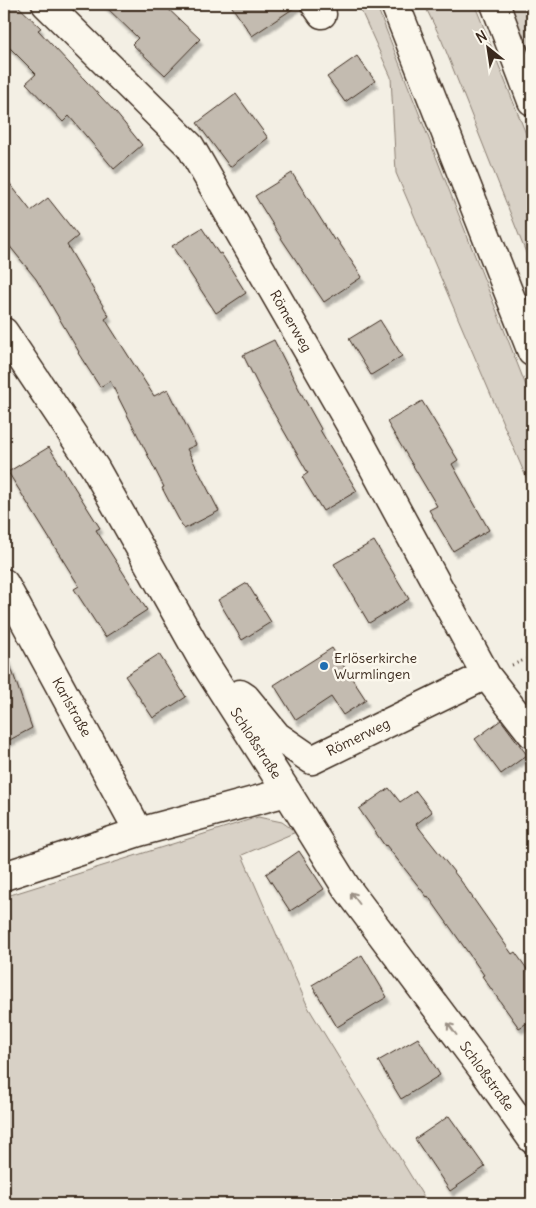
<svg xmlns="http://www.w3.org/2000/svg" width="536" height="1208" font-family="Delius,sans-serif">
<defs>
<filter id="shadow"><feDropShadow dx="3" dy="5.5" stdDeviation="1" flood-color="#0004"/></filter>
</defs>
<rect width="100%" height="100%" fill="#f3efe4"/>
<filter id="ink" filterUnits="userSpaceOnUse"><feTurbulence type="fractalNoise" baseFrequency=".02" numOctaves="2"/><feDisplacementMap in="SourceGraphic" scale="10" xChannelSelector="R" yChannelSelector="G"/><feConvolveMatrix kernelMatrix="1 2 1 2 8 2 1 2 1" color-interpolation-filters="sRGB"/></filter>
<g filter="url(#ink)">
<!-- green -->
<path fill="#d8d1c6" stroke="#8a7e72" d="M358,4H376L532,401V491L396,173L391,77Z
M424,4H474L478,13L532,149V268L442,41Z
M506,4H532V69Z
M258,817L282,822L296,832L242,855L308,1007L428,1204H12L4,1179V897Z"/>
<!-- building -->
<path fill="#c3bbb0" stroke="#3b2a1e" filter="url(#shadow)" d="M4,4H16L41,28L38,30L116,113L142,145L114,169L69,116L63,122L26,83L36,74L4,42Z
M103,4H163L200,39L165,75L132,44L138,38Z
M230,4H300L252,36Z
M357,56L375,81L345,102L327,77Z
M236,94L268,138L230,167L197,123Z
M292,173L334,240L336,238L362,277L324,302L283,241L255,196Z
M4,176L31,211L48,198L78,236L67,245L109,316L105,319L154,396L168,389L196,445L187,449L219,511L184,529L162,488L164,487L110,381L100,387L78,353L79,352L36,279L4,239Z
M202,228L219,254L221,253L246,293L216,313L172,246Z
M380,320L402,356L371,375L349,339Z
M274,340L301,393L321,429L320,430L357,491L323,511L302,477L308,473L261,391L243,355Z
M422,401L458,460L452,464L489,530L453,551L429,510L437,506L387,422Z
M49,447L100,528L96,530L147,610L105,637L74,589L79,586L8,472Z
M374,541L409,599L369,623L334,564Z
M247,583L271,622L242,640L218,600Z
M332,648L366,700L343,715L331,697L296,720L274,685Z
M159,654L186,697L153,718L125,676Z
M7,656L32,728L4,743V657Z
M501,720L527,755L501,774L475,739Z
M389,788L400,802L416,791L432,812L416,824L461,881L512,954L515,952L532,976V1020L519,1028L482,976L484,975L428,896L427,897L386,845L385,846L359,809Z
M299,851L324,889L290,911L266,874Z
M362,955L387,997L337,1027L312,985Z
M418,1038L440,1075L401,1099L378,1061Z
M449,1116L485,1167L450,1191L415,1139Z"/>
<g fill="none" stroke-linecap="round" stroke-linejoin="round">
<defs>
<path id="minor" d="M46,4L190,146L350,424L486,675L532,734
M315,4L322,14
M495,4L532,101
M4,332L95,468L202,659L287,792L346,887L481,1067L532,1139
M4,583L139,832
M240,694L246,698L277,736L312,760L486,675
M4,876L139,832L287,792"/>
<path id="major" d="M395,4L532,352"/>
</defs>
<!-- minor casing -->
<use href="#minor" stroke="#3b2a1e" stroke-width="31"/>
<!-- major casing -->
<use href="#major" stroke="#3b2a1e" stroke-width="31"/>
<!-- path -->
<path stroke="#3b2a1e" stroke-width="3" stroke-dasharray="1 4" stroke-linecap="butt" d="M512,665L532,657
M530,1204H532"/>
<!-- minor -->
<use href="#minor" stroke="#fbf7ec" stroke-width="28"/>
<!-- major -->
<use href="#major" stroke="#fbf7ec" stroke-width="28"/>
</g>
<!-- one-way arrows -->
<defs><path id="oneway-shaft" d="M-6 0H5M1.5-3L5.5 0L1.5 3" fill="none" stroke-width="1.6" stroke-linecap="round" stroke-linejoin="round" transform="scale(1.25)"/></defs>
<g stroke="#9b9085">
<use href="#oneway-shaft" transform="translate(355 898) rotate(-127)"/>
<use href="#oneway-shaft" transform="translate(452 1029) rotate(-127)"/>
</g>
</g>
<!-- markers -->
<circle fill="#1f6fb2" stroke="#fbf7ec" stroke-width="2" cx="324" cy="666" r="5"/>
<g text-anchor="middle" stroke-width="5" stroke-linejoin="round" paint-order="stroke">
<!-- street labels -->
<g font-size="14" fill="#3b2a1e" stroke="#fbf7ec">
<text transform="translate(291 321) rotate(60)" y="5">Römerweg</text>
<text transform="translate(72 707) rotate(61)" y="5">Karlstraße</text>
<text transform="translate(358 737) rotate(-26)" y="5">Römerweg</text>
<text transform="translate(256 743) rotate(57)" y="5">Schloßstraße</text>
<text transform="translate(487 1076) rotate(54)" y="5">Schloßstraße</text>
</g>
<!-- poi labels -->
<g font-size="14" fill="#3b2a1e" stroke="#fbf7ec" text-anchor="start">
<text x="334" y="663">Erlöserkirche<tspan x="334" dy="16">Wurmlingen</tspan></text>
</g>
</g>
<!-- margin -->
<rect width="536" height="1208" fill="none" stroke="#fbf7ec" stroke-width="20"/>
<rect x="10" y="10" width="516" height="1188" fill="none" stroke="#3b2a1e" stroke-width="2" filter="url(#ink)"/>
<!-- north arrow -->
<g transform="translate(488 48) rotate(330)" stroke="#fbf7ec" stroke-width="4" paint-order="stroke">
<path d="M0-4L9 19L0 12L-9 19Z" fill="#3b2a1e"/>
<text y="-8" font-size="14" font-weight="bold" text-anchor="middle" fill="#3b2a1e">N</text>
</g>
</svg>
